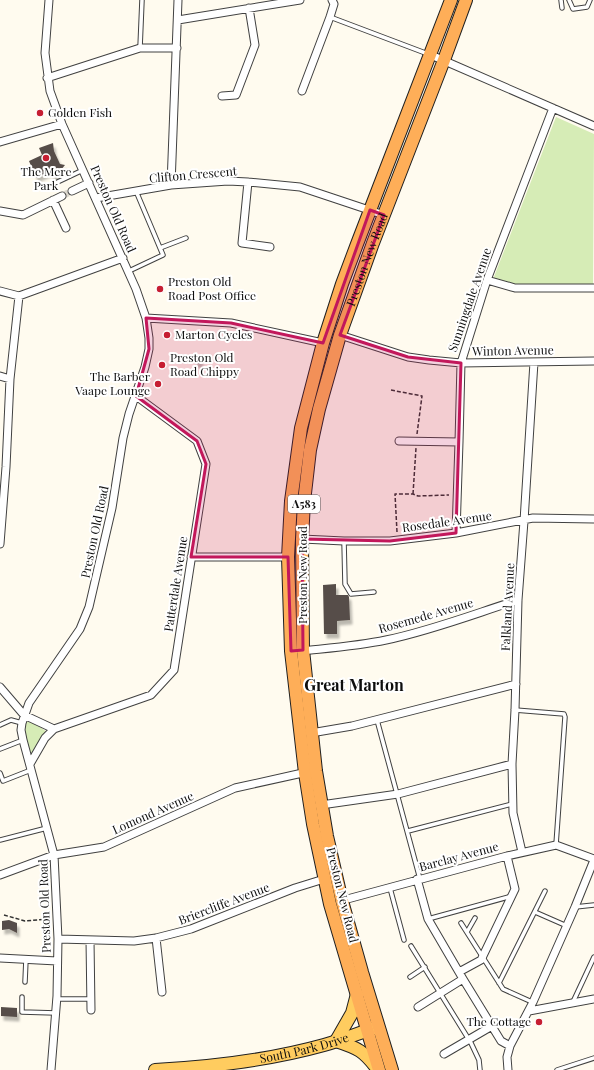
<svg xmlns="http://www.w3.org/2000/svg" width="594" height="1070" font-family="'Playfair Display',serif">
<defs>
<filter id="shadow"><feDropShadow dx="2.5" dy="4.5" stdDeviation="1" flood-color="#0004"/></filter>
</defs>
<rect width="100%" height="100%" fill="#fffbef"/>
<!-- green -->
<path fill="#d6ecb6" d="M556,117L594,134L593,288H515L492,282Z
M26,721L37,725L47,732L31,755L29,752L25,733Z"/>
<!-- building -->
<path fill="#574e49" filter="url(#shadow)" d="M53,143L54,151L60,164L65,165L60,171L61,173L53,177L50,172L36,178L29,161L42,155L39,148Z
M195,357L201,358L200,364L194,363Z
M336,584V595H348L349,597L350,620L337,621V634H324L323,585Z
M9,920L17,923V933L9,929L2,930V921Z
M1,1007L17,1008V1017L1,1016Z"/>
<g fill="none" stroke-linecap="round" stroke-linejoin="round">
<!-- minor-tunnel -->
<path stroke="#dbd7cd" stroke-width="7" stroke-dasharray="7 3.5" stroke-linecap="butt" d="M62,196L72,191"/>
<defs>
<path id="service" d="M561,0L562,8
M569,0L573,9L587,7L590,0
M330,17L428,54
M140,48L142,0
M47,187L83,170
M160,248L186,238
M129,271L163,255L136,191
M344,541L345,584L351,594L374,592
M515,710L564,714L565,717L556,845
M377,720L420,879
M0,725L11,720L22,723
M0,749L23,740
M0,773L3,781L31,770
M408,831L512,804
M0,840L47,828
M390,888L404,940
M575,907L594,905
M535,912L567,926
M428,919L512,896
M461,923L503,989L532,1002
M467,932L475,918
M411,946L471,1043L479,1060L480,1070
M410,977L425,967
M25,982L26,959
M499,983L545,891
M22,997V1012L56,1013
M57,999H91
M573,1002L594,957
M557,1070L594,1058"/>
<path id="minor" d="M49,0L45,53L50,91L62,124L136,289L146,318L149,338V349L145,367L129,414L123,438L112,508L89,607L80,629L29,703L22,723L21,730L23,740L54,855L58,939L57,996L51,1070
M178,20L300,0
M431,55L594,126
M47,78L140,48H177
M302,91L330,17L334,4L332,0
M222,96L236,95L255,45L249,8
M0,142L62,124
M248,182L242,243L270,247
M171,185L178,0
M72,191L89,183
M96,198L171,185L228,181L248,182L300,187L384,215
M53,200L66,228
M0,211L23,215L62,196
M487,280L515,288H593
M0,291L19,296L123,258
M146,318L231,323L323,343
M340,335L408,357L429,360L461,363L594,361
M0,376L10,379
M399,441L459,442
M456,533L459,442L461,363L487,280L553,108
M302,539L344,541H390L456,533L533,518L594,519
M0,544L6,467L10,379L19,296
M191,557H288
M301,651C329,648 358,646 386,640C430,631 474,614 518,600
M0,687L24,715L54,729
M311,733L352,726L516,684
M30,764L45,738L54,729L151,695L174,670L206,464L197,441L136,396
M321,805L398,794L512,764
M522,852L513,813L512,764L515,710L518,600L524,521L534,362
M0,875L54,855L104,847L235,788L307,772
M417,879L428,919L463,979L501,1041L510,1046
M340,901L507,856L556,845L594,859
M156,938L162,992
M58,939L134,941L156,938L191,929L295,888L324,879
M90,940L91,1010
M0,958L57,961
M459,972L481,960L515,889L507,856
M418,1007L463,979
M529,1011L594,999
M444,1054L492,1026
M508,1070L507,1057L510,1046L533,1002L575,907L594,860"/>
<g id="primary">
<path d="M336,1041C358,1048 364,1051 378,1070"/>
<path d="M336,1041L352,1013L357,994"/>
<path id="s1" d="M155,1070C212,1067 270,1060 324,1045C342,1040 359,1033 377,1027"/>
</g>
<g id="trunk">
<path d="M379,1070L330,904L313,824L305,773L291,651L288,557L291,501L301,428L323,343L342,284L357,244L451,0"/>
<path id="s2" d="M392,1070L362,972L342,901L327,836L316,771L303,650L302,539L304,502L310,450L319,409L340,335L373,243L444,60L466,0"/>
</g>
</defs>
<!-- service casing -->
<use href="#service" stroke="#414141" stroke-width="5.5"/>
<!-- minor casing -->
<use href="#minor" stroke="#414141" stroke-width="9"/>
<!-- primary casing -->
<use href="#primary" stroke="#1f1f1f" stroke-width="14"/>
<!-- trunk casing -->
<use href="#trunk" stroke="#1f1f1f" stroke-width="14"/>
<!-- path -->
<path stroke="#303030" stroke-width="1.5" stroke-dasharray="4 2" stroke-linecap="butt" d="M391,390L422,396L417,434
M413,494L416,448
M397,532L395,494H413L418,496L449,495
M4,915L25,921L49,919"/>
<!-- service -->
<use href="#service" stroke="#fff" stroke-width="3.5"/>
<!-- minor -->
<use href="#minor" stroke="#fff" stroke-width="7"/>
<!-- primary -->
<use href="#primary" stroke="#ffcc5f" stroke-width="12"/>
<!-- trunk -->
<use href="#trunk" stroke="#feae58" stroke-width="12"/>
</g>
<!-- marked area -->
<path fill="#c2185b" fill-opacity="0.2" stroke="#c2185b" stroke-width="3" stroke-linejoin="round" d="M370,210L384,215L340,335L408,357L461,363L456,533L390,541L302,539L303,650L291,651L288,557H191L206,464L197,441L136,396L149,349L146,318L231,323L323,343Z"/>
<!-- markers -->
<g fill="#c61e32" stroke="#fff" stroke-width="1.5">
<circle cx="40" cy="113" r="4"/>
<circle cx="46" cy="158" r="4"/>
<circle cx="160" cy="289" r="4"/>
<circle cx="167" cy="335" r="4"/>
<circle cx="162" cy="365" r="4"/>
<circle cx="158" cy="384" r="4"/>
<circle cx="539" cy="1022" r="4"/>
</g>
<g text-anchor="middle" stroke-width="4" stroke-linejoin="round" paint-order="stroke">
<!-- shield labels -->
<rect fill="#fff" stroke="#565656" stroke-width="1" x="288" y="495" width="32" height="18" rx="3"/>
<g font-size="11" font-weight="bold" fill="#0e0e0e">
<text x="304" y="508">A583</text>
</g>
<!-- poi labels -->
<g font-size="12" fill="#0e0e0e" stroke="#fff" text-anchor="start">
<text x="48" y="117">Golden Fish</text>
<text x="46" y="176" text-anchor="middle">The Mere<tspan x="46" dy="14">Park</tspan></text>
<text x="168" y="286">Preston Old<tspan x="168" dy="14">Road Post Office</tspan></text>
<text x="175" y="339">Marton Cycles</text>
<text x="170" y="362">Preston Old<tspan x="170" dy="14">Road Chippy</tspan></text>
<text x="150" y="381" text-anchor="end">The Barber<tspan x="150" dy="14">Vaape Lounge</tspan></text>
<text x="531" y="1026" text-anchor="end">The Cottage</text>
</g>
<!-- street labels -->
<g font-size="12" fill="#0e0e0e" stroke="#fff">
<text transform="translate(193 175) rotate(-5)" y="4">Clifton Crescent</text>
<text transform="translate(113 209) rotate(66)" y="4">Preston Old Road</text>
<text dy="4" stroke="none"><textPath href="#s2" startOffset="830">Preston New Road</textPath></text>
<text transform="translate(470 300) rotate(-71)" y="4">Sunningdale Avenue</text>
<text transform="translate(513 351) rotate(-1)" y="4">Winton Avenue</text>
<text transform="translate(447 522) rotate(-8)" y="4">Rosedale Avenue</text>
<text transform="translate(95 532) rotate(-78)" y="4">Preston Old Road</text>
<text transform="translate(303 575) rotate(-90)" y="4">Preston New Road</text>
<text transform="translate(176 584) rotate(-81)" y="4">Patterdale Avenue</text>
<text transform="translate(508 607) rotate(-87)" y="4">Falkland Avenue</text>
<text transform="translate(426 616) rotate(-16)" y="4">Rosemede Avenue</text>
<text transform="translate(153 813) rotate(-24)" y="4">Lomond Avenue</text>
<text transform="translate(459 857) rotate(-15)" y="4">Barclay Avenue</text>
<text transform="translate(342 895) rotate(76)" y="4">Preston New Road</text>
<text transform="translate(224 904) rotate(-21)" y="4">Briercliffe Avenue</text>
<text transform="translate(45 906) rotate(-92)" y="4">Preston Old Road</text>
<text dy="4" stroke="none"><textPath href="#s1" startOffset="151">South Park Drive</textPath></text>
</g>
<!-- district labels -->
<g font-size="16" font-weight="bold" fill="#0e0e0e" stroke="#fff">
<text x="354" y="691">Great Marton</text>
</g>
</g>
</svg>
